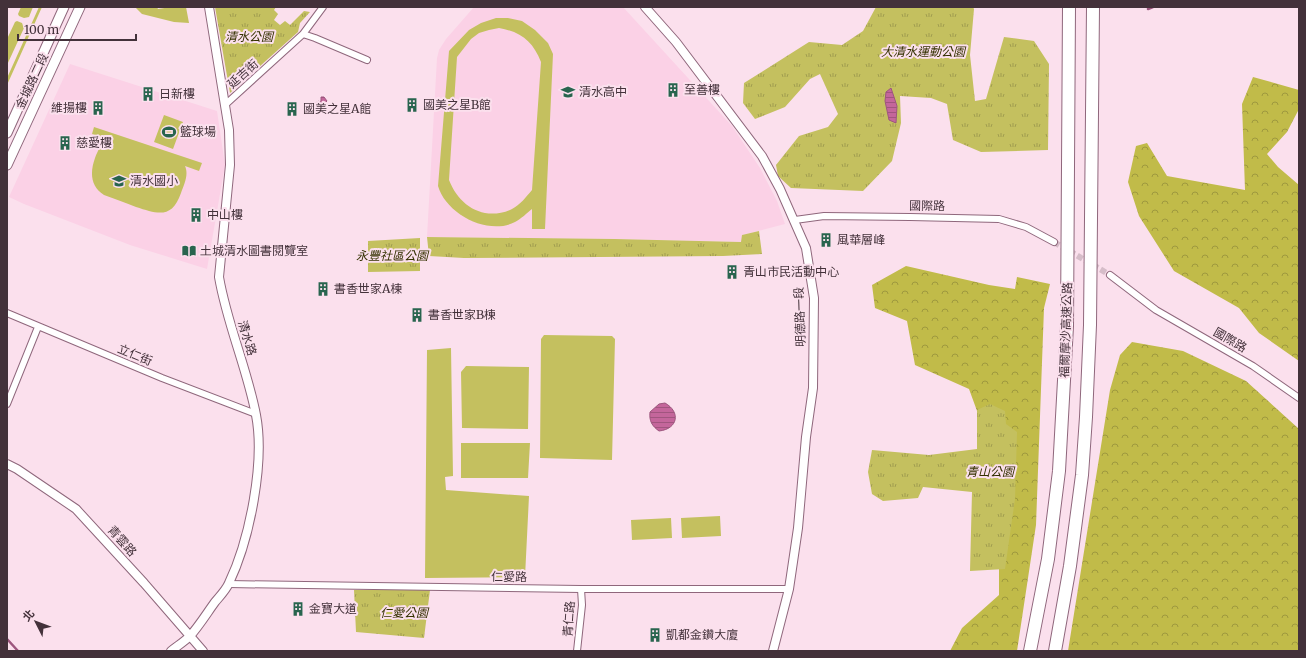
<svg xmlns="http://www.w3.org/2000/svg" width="1306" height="658" font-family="Merriweather,'Noto Sans TC',serif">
<defs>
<pattern id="forest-crowns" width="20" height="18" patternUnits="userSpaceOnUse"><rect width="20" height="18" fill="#c1bb49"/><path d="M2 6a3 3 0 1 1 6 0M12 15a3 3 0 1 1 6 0" fill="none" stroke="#9e993e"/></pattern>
<pattern id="park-tufts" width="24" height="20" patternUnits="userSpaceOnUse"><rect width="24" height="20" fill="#c4c05f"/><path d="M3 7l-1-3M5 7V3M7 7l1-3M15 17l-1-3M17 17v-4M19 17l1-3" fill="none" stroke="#a19d4f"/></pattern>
<pattern id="water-rules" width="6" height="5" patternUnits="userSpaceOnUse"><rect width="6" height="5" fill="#c4669b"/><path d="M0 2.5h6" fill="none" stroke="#a1557f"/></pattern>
</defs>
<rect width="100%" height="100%" fill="#fbe0ed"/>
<!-- built -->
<path fill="#fbd1e6" d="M474,7H623L732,126L760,168L777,201L785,224L743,235L742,242L615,239L427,237L437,58L439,50L446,39Z
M70,64L217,111L225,165L207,269L130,245L24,204L9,197Z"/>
<!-- grass -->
<path fill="#c4c05f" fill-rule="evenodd" d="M21,7H33L29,17L24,18L19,16L18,14Z
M39,7H42L7,85V78Z
M135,7H157L158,9L171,7H186L189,23L174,22L142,14Z
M496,18H508L522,21L535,30L548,43L553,54L545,229H532V209C527,213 521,219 515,222C488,236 446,214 438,186L449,51L469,30L481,23ZM499,28C522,32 533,42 541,62L532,190C526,197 520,205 512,209C484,222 459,206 449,180L457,57L471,39L479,33L489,30Z
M17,21L22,23L24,28L7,65V39L15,22Z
M164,115L183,122L173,149L154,142Z
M94,127L202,163L199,171L185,166C189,175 184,184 181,193C172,219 158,214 136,207C126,203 115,199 104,195C90,186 90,172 95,158C98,150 101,144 108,140L92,134Z
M544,335L612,336L615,339L612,460L540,458L541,339Z
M451,348L453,476L445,477L446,490L529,496L525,577L425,578L427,350Z
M466,366L529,367L528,429L462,428L461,372Z
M461,443H530L528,478H461Z
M720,516L721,536L682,538L681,518Z
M671,518L672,538L632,540L631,520Z"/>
<!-- forest -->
<path fill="url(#forest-crowns)" d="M1253,77L1299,90V109L1287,132L1267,154L1278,167L1299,185V361L1259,333L1239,308L1174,271L1139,216L1128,182L1136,146L1147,143L1167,176L1245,190L1242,104Z
M906,266L989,285L1015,289L1017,277L1050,284L1044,308L1036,525L1017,651H950L962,628L999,595V471L969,389L915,365L907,321L875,308L872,285Z
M1132,342L1183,351L1246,381L1299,429V651H1068L1110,390L1120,355Z"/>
<!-- park -->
<path fill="url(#park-tufts)" d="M215,7H276L274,10L278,14L274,20L280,25L285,21L290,25L304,11L310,12L300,23L298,32L230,93Z
M876,7H973L974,9L970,55L975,101L986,99L1004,37L1034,41L1049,64L1048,150L981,152L953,140L947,104L931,98L900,96L901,123L892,161L863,191L791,188L778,176L776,165L799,136L828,127L838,114L820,74L810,79L785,107L755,119L743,103L744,83L809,42L842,45L863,31Z
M759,231L762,254L723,256L464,258L429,256L427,237L615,239L741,242L742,235Z
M420,238V271L368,272V241Z
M990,404L1005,411L1006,424L1017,432L1015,499L1005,569L970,571L972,492L923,487L918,498L883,501L872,494L868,472L872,450L929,455L977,449V410Z
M354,590H430L424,638L356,632Z"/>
<!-- water -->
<path fill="url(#water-rules)" stroke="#9d567e" d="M891,88L897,106L896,123L889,120L885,101L886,92Z
M321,97H324L327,101L321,107L317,105L316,112L309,113L310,106L319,101L318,103L321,101Z
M665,403C681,412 678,429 659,431C652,426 649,421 650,412L659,404Z"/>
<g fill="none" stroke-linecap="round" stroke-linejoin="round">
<!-- stream -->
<path stroke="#9d567e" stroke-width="2.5" d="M1148,9L1153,7
M7,639L18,651"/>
<!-- minor-tunnel -->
<path stroke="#d6bdc9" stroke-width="6" stroke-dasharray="6 3" stroke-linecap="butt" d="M1054,242L1110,275"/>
<defs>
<path id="minor" d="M303,34L315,38L367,60
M226,104L303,34L323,7
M795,220L824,216L910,217L999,219L1026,227L1054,242
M1110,275L1156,310L1253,366L1299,398
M7,313L162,378L256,414
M7,404L38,327
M229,584L581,589H789
M577,651L582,605L581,589"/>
<path id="tertiary" d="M645,7L676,42L762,156L780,189L806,248L814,298L813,388L806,437L798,528L789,589L773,651
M7,464L17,469L76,509L144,583L203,651
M171,651C177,646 184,642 190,636C199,626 207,613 215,602C220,596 226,590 229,583C250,539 265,462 256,415C247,368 227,324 219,277L230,165L229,130L209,7"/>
<path id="secondary" d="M7,133L64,7
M7,165L80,7"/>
<path id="motorway" d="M1030,651L1048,559L1059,471L1067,326L1069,7
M1055,651L1070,566L1082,475L1086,417L1090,325L1093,7"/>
</defs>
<!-- minor casing -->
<use href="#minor" stroke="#8f677c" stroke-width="8"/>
<!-- tertiary casing -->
<use href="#tertiary" stroke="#8f677c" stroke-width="10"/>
<!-- secondary casing -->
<use href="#secondary" stroke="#8f677c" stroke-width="11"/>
<!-- motorway casing -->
<use href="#motorway" stroke="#8f677c" stroke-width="14"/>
<!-- minor -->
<use href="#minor" stroke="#fff" stroke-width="6"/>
<!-- tertiary -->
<use href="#tertiary" stroke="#fff" stroke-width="8"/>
<!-- secondary -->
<use href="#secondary" stroke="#fff" stroke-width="9"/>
<!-- motorway -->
<use href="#motorway" stroke="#fff" stroke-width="12"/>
</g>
<!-- icons -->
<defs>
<symbol id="building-bare" viewBox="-9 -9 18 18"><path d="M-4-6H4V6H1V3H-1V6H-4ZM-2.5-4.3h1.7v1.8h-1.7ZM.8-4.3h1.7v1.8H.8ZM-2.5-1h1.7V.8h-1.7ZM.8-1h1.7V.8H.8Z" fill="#28644e" stroke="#fbe0ed" stroke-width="2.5" paint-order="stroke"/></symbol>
<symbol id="school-bare" viewBox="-9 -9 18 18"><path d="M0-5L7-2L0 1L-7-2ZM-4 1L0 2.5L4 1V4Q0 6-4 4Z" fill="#28644e" stroke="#fbe0ed" stroke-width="2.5" paint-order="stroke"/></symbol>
<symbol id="stadium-bare" viewBox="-9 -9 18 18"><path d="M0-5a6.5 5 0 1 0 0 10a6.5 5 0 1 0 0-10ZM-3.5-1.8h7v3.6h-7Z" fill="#28644e" stroke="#fbe0ed" stroke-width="2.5" paint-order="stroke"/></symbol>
<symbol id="library-bare" viewBox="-9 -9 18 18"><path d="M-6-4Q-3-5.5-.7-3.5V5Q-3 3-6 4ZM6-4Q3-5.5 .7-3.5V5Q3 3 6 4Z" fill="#28644e" stroke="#fbe0ed" stroke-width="2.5" paint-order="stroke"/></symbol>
</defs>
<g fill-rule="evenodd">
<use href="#building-bare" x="663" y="80" width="20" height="20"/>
<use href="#school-bare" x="558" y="82" width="20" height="20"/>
<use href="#building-bare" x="138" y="84" width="20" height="20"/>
<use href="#building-bare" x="402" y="95" width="20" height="20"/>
<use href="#building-bare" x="88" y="98" width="20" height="20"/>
<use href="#building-bare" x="282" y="99" width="20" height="20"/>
<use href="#stadium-bare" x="159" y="122" width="20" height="20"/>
<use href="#building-bare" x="55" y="133" width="20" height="20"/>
<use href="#school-bare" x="109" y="171" width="20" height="20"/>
<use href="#building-bare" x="186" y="205" width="20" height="20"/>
<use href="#building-bare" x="816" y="230" width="20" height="20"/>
<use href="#library-bare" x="179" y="241" width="20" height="20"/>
<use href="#building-bare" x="722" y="262" width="20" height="20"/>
<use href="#building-bare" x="313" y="279" width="20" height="20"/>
<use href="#building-bare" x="407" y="305" width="20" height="20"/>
<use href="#building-bare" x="288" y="599" width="20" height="20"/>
<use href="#building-bare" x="645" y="625" width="20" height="20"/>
</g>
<g text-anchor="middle" stroke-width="4" stroke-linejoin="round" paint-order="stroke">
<!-- park labels -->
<g font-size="12" font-style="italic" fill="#343100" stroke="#fbe0ed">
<text x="249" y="41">清水公園</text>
<text x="923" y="56">大清水運動公園</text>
<text x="392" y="260">永豐社區公園</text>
<text x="990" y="476">青山公園</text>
<text x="404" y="617">仁愛公園</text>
</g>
<!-- street labels -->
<g font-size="12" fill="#43313a" stroke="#fbe0ed">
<text transform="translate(243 74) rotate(-42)" y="4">延吉街</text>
<text transform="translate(32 81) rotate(-65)" y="4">金城路二段</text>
<text transform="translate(927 206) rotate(1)" y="4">國際路</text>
<text transform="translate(800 317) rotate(-92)" y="4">明德路一段</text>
<text transform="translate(1066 330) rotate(-88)" y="4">福爾摩沙高速公路</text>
<text transform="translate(247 338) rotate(73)" y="4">清水路</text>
<text transform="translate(1230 340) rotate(30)" y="4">國際路</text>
<text transform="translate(135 355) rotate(23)" y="4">立仁街</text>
<text transform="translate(122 541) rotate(48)" y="4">青雲路</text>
<text transform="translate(509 577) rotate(1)" y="4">仁愛路</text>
<text transform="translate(569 619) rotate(-86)" y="4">青仁路</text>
</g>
<!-- poi labels -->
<g font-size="12" fill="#43313a" stroke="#fbe0ed" text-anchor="start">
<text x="684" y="94">至善樓</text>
<text x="579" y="96">清水高中</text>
<text x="159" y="98">日新樓</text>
<text x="423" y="109">國美之星B館</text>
<text x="87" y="112" text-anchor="end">維揚樓</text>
<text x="303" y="113">國美之星A館</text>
<text x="180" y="136">籃球場</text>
<text x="76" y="147">慈愛樓</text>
<text x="130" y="185">清水國小</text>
<text x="207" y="219">中山樓</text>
<text x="837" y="244">風華層峰</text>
<text x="200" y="255">土城清水圖書閱覽室</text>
<text x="743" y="276">青山市民活動中心</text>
<text x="334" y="293">書香世家A棟</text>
<text x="428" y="319">書香世家B棟</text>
<text x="309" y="613">金寶大道</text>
<text x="666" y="639">凱都金鑽大廈</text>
</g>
</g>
<!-- border -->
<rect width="1306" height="658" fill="none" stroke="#43313a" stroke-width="16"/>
<!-- north arrow -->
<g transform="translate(36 622) rotate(312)" stroke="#fbe0ed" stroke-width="3" paint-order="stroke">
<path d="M0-3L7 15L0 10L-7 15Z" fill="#43313a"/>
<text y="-6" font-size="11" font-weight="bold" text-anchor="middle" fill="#43313a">北</text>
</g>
<!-- scale -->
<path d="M18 34v6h118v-6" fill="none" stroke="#43313a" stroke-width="2"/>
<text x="24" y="34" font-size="12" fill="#43313a" stroke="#fbe0ed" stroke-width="3" paint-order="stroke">100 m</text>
</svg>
